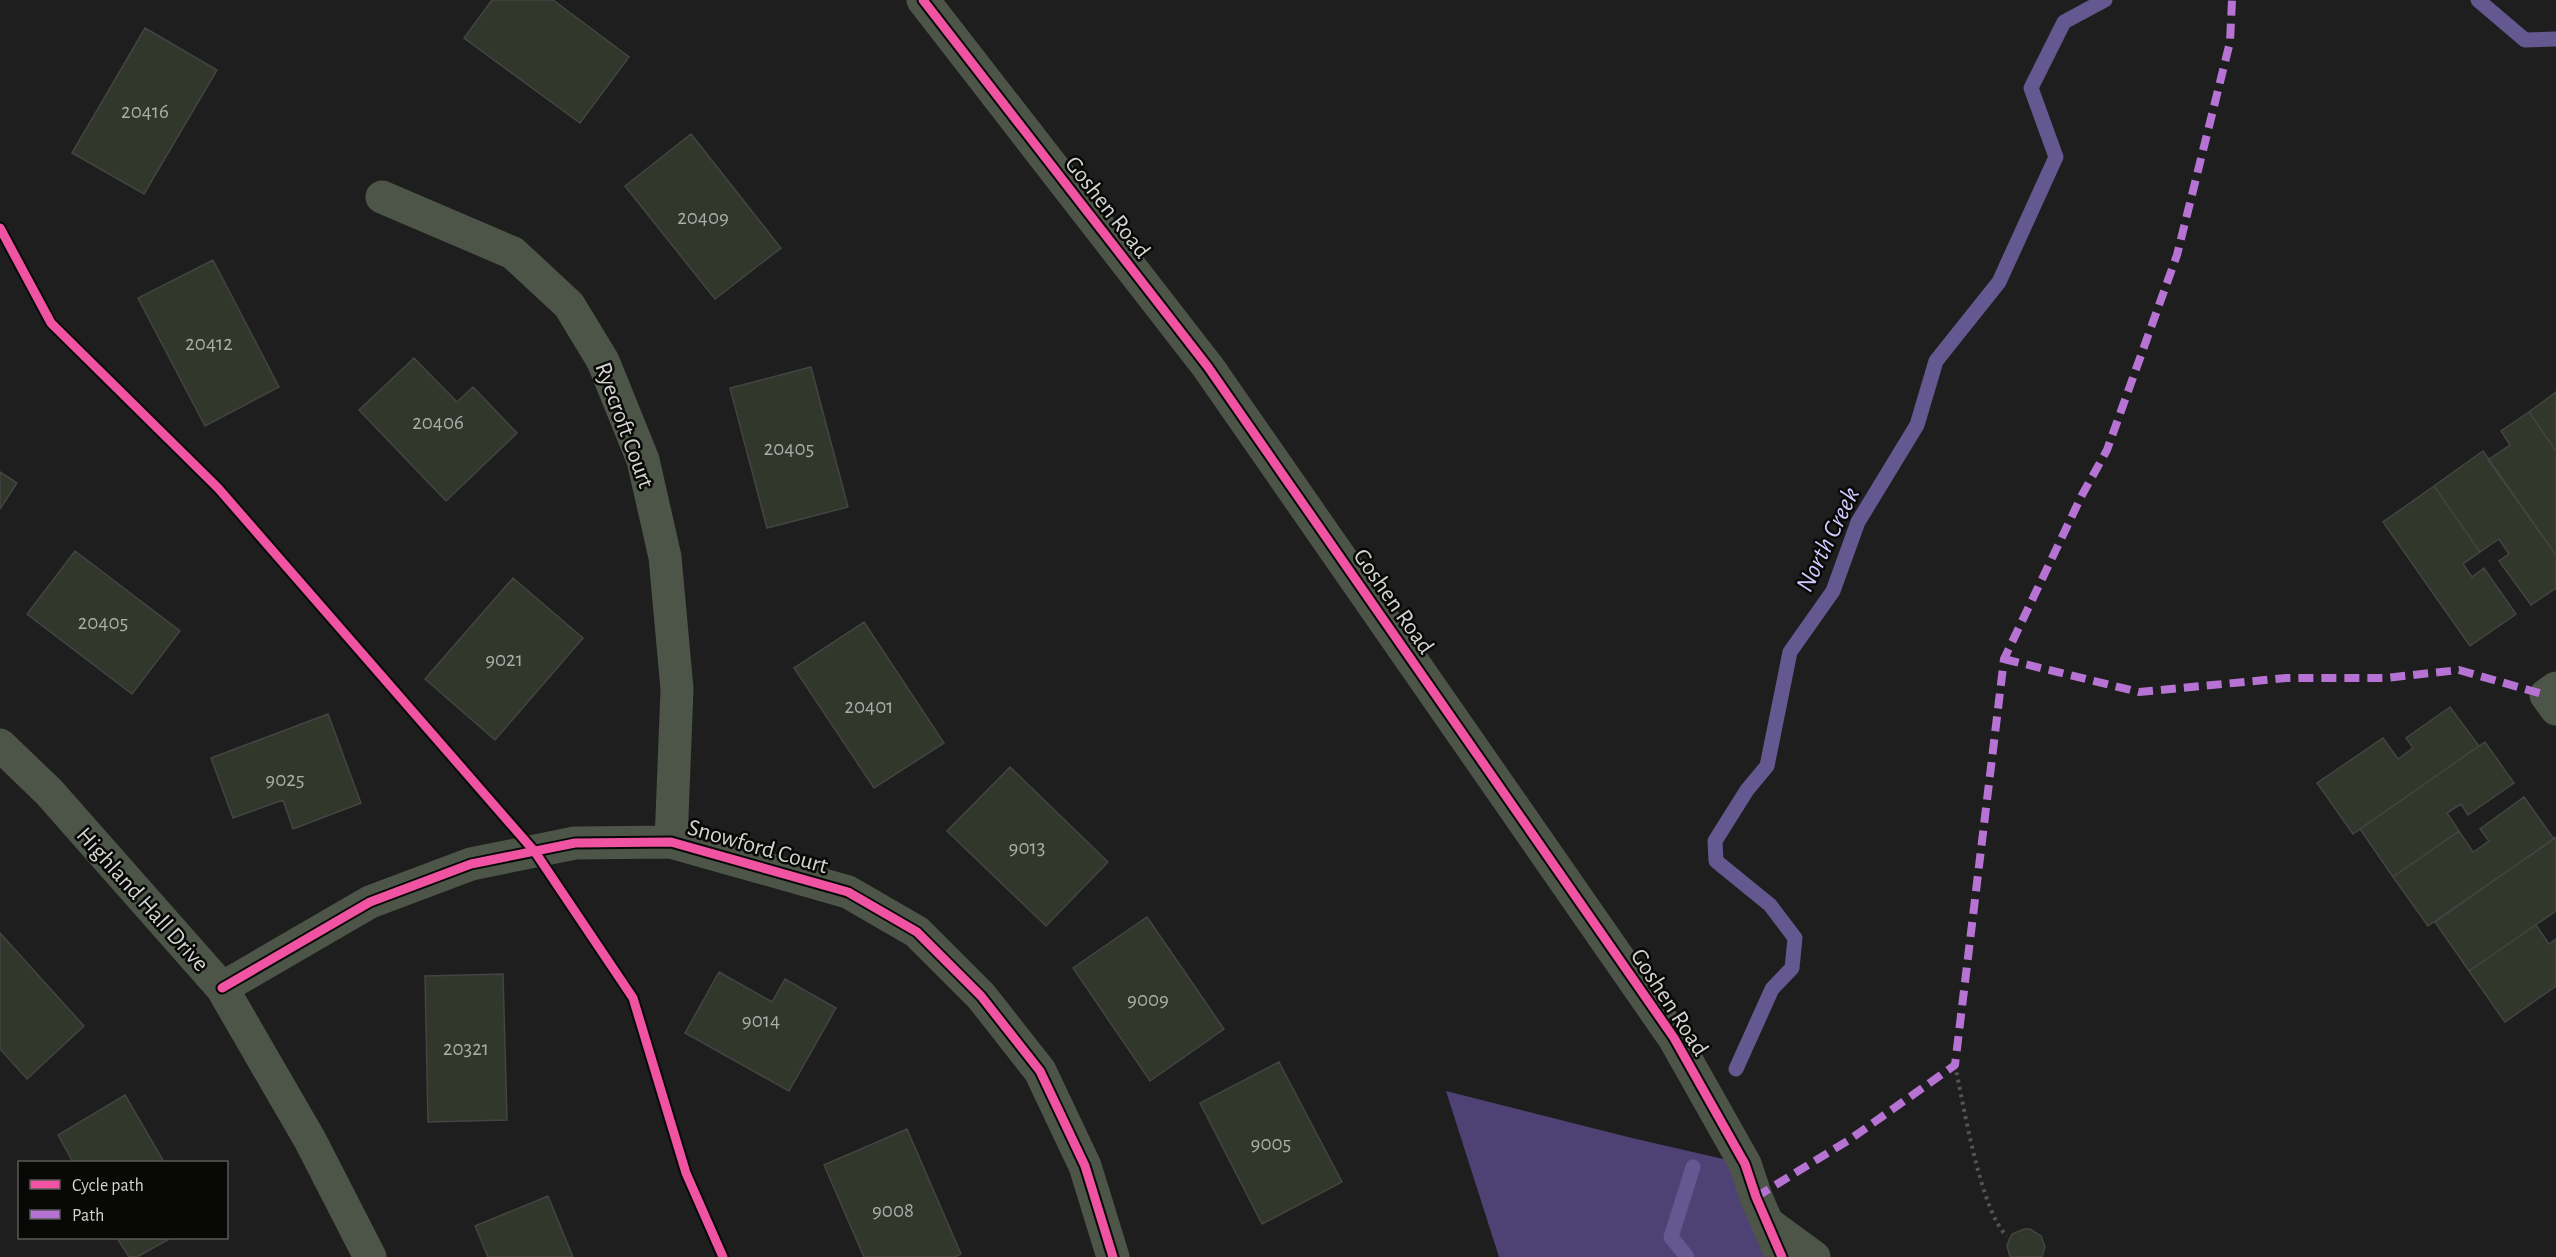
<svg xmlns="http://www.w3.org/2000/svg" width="2556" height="1257" font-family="'Alegreya Sans',sans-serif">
<rect width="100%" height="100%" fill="#1d1e1d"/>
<!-- forest -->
<path fill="#4e4275" d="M1446,1091L1632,1138L1745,1164L1782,1257H1499Z"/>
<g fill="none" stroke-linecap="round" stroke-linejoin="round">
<!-- stream -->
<path stroke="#63588f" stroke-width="15" d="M2478,0L2525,40L2556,39
M1736,1069L1772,989L1792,968L1795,938L1770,905L1716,861L1715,841L1747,790L1767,766L1790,652L1833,591L1858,522L1917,425L1936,361L1999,282L2056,157L2031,88L2064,22L2105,0
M1687,1257L1671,1237L1693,1167"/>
</g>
<!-- building -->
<path fill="#32372c" stroke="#434443" stroke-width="1.5" d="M492,0H553L629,57L580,123L464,38Z
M145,28L217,70L144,194L72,153Z
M691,134L781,248L715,299L625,186Z
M213,260L279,387L205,426L138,298Z
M414,358L457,402L473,387L517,433L446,501L359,410Z
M811,367L848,507L767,528L730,388Z
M2556,392V451L2529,412Z
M2529,412L2556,451V555L2488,460L2510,445L2501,431Z
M2483,451L2556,555V588L2531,605L2499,561L2509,554L2499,539L2480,552L2434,486Z
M0,472L17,483L0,509Z
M2434,486L2480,552L2463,564L2472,577L2484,568L2516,614L2470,646L2383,522Z
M75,551L180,631L132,694L27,614Z
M513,578L583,638L495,740L425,679Z
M864,622L944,743L874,788L794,668Z
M2450,707L2479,746L2353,834L2317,783L2383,738L2398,759L2413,748L2406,738Z
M328,714L361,803L293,829L283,800L233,818L211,758Z
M2485,742L2514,783L2468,815L2461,804L2447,813L2459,831L2393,877L2360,829Z
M1010,767L1108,862L1046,926L947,831Z
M2524,797L2554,839L2428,926L2393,877L2459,831L2473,852L2489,841L2480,829Z
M2556,837V911L2469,971L2435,922Z
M1147,917L1224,1029L1150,1081L1073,968Z
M2536,925L2549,944L2556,939V986L2505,1022L2469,971Z
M0,933L84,1026L27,1079L0,1049Z
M719,972L772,1002L785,979L836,1008L789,1091L685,1033Z
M503,974L507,1120L428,1122L425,976Z
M1279,1062L1342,1182L1262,1224L1200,1103Z
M125,1095L164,1162H73L58,1135Z
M907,1129L961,1254L955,1257H864L824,1165Z
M548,1196L573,1257H488L475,1226Z
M2024,1229H2030L2041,1236L2045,1247L2042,1257H2010L2007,1246L2009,1240L2012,1234Z
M117,1238H171L137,1257H129Z"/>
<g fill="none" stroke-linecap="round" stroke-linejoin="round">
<!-- path -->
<path stroke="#52564d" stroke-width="4" stroke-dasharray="3 4.5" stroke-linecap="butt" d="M1955,1065C1963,1102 1981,1213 2007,1236"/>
<!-- minor -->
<path stroke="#4d5448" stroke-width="33" d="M923,0L1208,367L1674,1038L1745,1164L1756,1197L1782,1257
M382,197L513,253L569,305L603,361L643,460L665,557L677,689L671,842
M2556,688L2546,695L2556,709
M0,745L49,792L222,988L310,1140L370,1257
M222,988L370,902L471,864L575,843L671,842L848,892L917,932L981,996L1040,1071L1085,1166L1113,1257
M1769,1224L1814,1257"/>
<!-- quiet -->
<path stroke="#b673d3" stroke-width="8" stroke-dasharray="15 8" stroke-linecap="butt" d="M2004,659L2139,692L2286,678H2385L2459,670L2546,695
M1756,1197L1849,1140L1955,1065L2004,659L2082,495L2107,450L2177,255L2230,42L2232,0"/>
<defs>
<path id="cycleway" d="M923,0L1208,367L1674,1038L1745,1164L1756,1197L1782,1257
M0,228L51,323L218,488L535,852L633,998L686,1173L723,1257
M222,988L370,902L471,864L575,843L671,842L848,892L917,932L981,996L1040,1071L1085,1166L1113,1257"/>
</defs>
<!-- cycleway casing -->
<use href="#cycleway" stroke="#080907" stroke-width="13"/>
<!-- cycleway -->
<use href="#cycleway" stroke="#f153a3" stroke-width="9"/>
</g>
<g text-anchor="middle" stroke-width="5" stroke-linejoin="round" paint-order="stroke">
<!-- number labels -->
<g font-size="21" fill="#abada8">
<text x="145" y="118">20416</text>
<text x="703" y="224">20409</text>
<text x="209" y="350">20412</text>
<text x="438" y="429">20406</text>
<text x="789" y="455">20405</text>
<text x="103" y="629">20405</text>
<text x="504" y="666">9021</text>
<text x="869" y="713">20401</text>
<text x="285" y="786">9025</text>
<text x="1027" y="854">9013</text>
<text x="1148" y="1006">9009</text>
<text x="761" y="1027">9014</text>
<text x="466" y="1055">20321</text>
<text x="1271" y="1150">9005</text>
<text x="893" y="1217">9008</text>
</g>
<!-- street labels -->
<g font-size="24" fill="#d3d4d2" stroke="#080907">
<text transform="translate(1108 207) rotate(52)" y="8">Goshen Road</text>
<text transform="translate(625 425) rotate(70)" y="8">Ryecroft Court</text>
<text transform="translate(1394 601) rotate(55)" y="8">Goshen Road</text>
<text transform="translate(758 846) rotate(16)" y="8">Snowford Court</text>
<text transform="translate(143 899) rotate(48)" y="8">Highland Hall Drive</text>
<text transform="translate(1670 1002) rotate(57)" y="8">Goshen Road</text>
</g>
<!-- water labels -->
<g font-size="26" font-style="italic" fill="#d1c8fe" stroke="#080907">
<text transform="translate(1827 539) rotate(-64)" y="9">North Creek</text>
</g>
</g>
<!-- legend -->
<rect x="18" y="1161" width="210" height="78" fill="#080907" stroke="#595a58" stroke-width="1.5"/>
<rect x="30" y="1180" width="30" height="9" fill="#f153a3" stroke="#595a58" stroke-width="1.5"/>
<text x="72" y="1191" font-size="18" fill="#d3d4d2">Cycle path</text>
<rect x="30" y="1210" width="30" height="9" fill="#b673d3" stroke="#595a58" stroke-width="1.5"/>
<text x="72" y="1221" font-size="18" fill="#d3d4d2">Path</text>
</svg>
